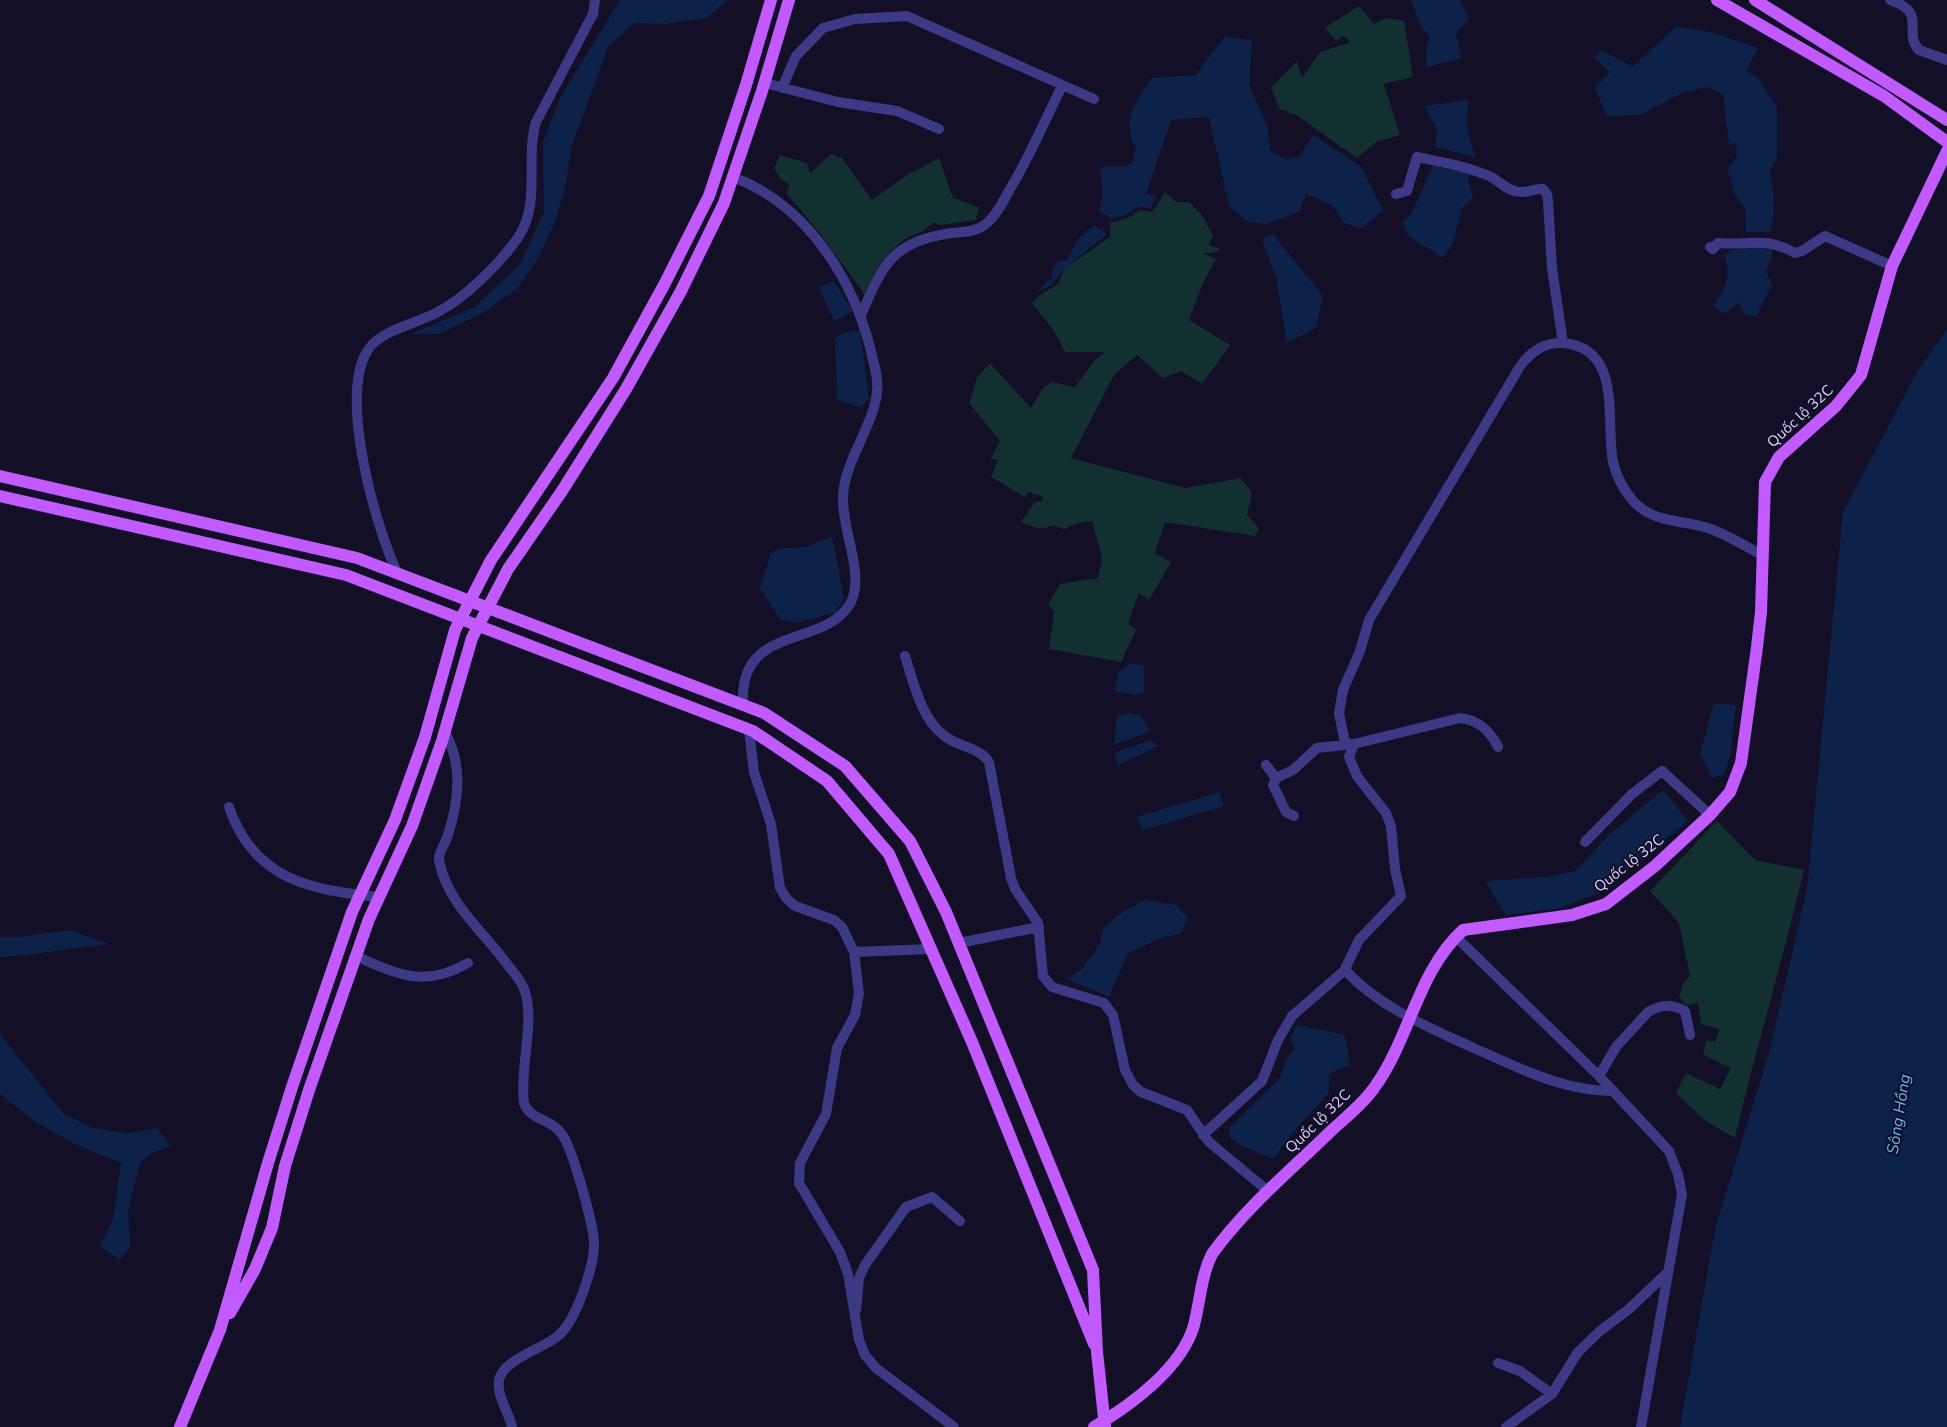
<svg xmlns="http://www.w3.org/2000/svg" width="1947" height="1427" font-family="'Nunito Sans',sans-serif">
<rect width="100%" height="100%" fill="#130f26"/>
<!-- green -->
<path fill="#12302f" d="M1359,6L1374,24L1386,18L1404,21L1413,77L1384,84L1400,135L1376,142L1357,158L1296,115L1280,109L1271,88L1297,61L1302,78L1320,52L1351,42L1344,36L1336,41L1325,28Z
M831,154L842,158L872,200L907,175L939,158L953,198L979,207L976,220L939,225L933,222C922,235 916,232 904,240C887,252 871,275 865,295L819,232L786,193L790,185L780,178L774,168L780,155L807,163L810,173Z
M1165,192L1176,202H1189L1202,215L1213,236L1209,245L1220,249L1214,253H1203L1216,259L1202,285L1189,320L1230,345L1202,384L1181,371L1163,378L1137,355L1114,375L1071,458L1185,488L1241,478L1252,493L1247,515L1259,528L1255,536L1165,522L1155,553L1171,562L1149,600L1139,593L1128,623L1136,630L1121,662L1049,649L1054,611L1048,605L1060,584L1098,578L1102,558L1092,521L1077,523L1064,529L1053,525C1041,531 1033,527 1021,522L1035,502L1043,501V497L1028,492L1025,497L991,477L998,460L991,459L1000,441L969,403L977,378L990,363L1031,408L1044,387L1052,382L1075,387L1095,360L1106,352H1065L1054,331L1032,303L1040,295L1058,284L1065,268L1110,237V223L1130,217L1140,210L1152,212Z
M1717,821L1755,860L1804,870C1783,960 1756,1048 1735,1138L1704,1120L1676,1093L1686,1073L1720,1089L1731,1068L1703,1055L1706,1040L1715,1042L1719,1029L1701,1024L1698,1002L1686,1006L1679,996L1683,984L1690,976L1679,923L1650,891Z"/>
<!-- water -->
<path fill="#0c2248" d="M620,0H727L707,18L665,24L635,23L609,45L571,148L566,185L555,222L539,257L517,289L481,314L438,334H410L473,308L520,264L544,212L543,142L561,96Z
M1411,0H1460L1469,19L1456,34L1462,58L1427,67L1426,46L1430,36L1421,27Z
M1676,26L1714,33L1758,48L1746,71L1757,77L1777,106V158L1769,172C1775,192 1776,211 1770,232H1746L1745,208L1734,194L1728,168L1737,156L1736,143L1729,144L1723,94L1708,87L1682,93L1643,114L1607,117L1595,88L1610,72L1595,58L1601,50L1633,67Z
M1224,37L1252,40L1249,84L1268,128L1270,150L1286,160L1300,156L1313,135L1361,166L1383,211L1361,228L1344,223L1332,205L1306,194L1299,212L1266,224L1248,222L1229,206L1209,117L1171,120L1146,194L1157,196L1150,209L1140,206L1127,214L1112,219L1099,211L1103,196L1100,169L1106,166L1126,167L1133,161L1136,148C1119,122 1137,101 1151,78L1196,75Z
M1468,100L1467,127L1475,157L1435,147L1437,128L1424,106Z
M1433,166L1467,173L1473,197L1462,208L1453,243L1443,258L1408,236L1403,222L1411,214Z
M1094,225L1107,234L1065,268L1053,284L1038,292L1045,282L1051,279L1053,269L1059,261L1067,260L1077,240Z
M1272,233L1323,296L1316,328L1287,343L1276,277L1262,240Z
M1755,246L1772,249V257L1766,271L1772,285L1756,317L1744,313L1739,302L1725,314L1713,306C1726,289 1732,275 1724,255L1731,250Z
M834,281L853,311L834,321L819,287Z
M1947,329V1427H1680L1715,1229L1770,1049L1807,889L1843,512L1917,372Z
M860,330L869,399L860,408L837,399L835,338L846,332Z
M832,536L844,598L836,612L796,623L780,619L760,588L771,553L782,548L807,547Z
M1131,663L1144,666V692L1135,695L1114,691L1119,672Z
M1714,703L1736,705L1731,753L1724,774L1712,778L1700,753Z
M1128,713L1140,715L1150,731L1114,745L1117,717Z
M1151,740L1158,746L1118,765L1114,753Z
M1663,790L1688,821L1602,892L1556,909L1506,915L1485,881L1546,877L1575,871L1610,834Z
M1219,792L1224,806L1143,830L1137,817Z
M1145,900L1176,905L1188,918L1181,934L1164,937L1128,953L1109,997L1067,979L1082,969L1099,945L1104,928L1124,911Z
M70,930L109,944C72,948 37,955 0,957V937H19Z
M1297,1025L1345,1035L1350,1065L1329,1074V1093L1295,1130L1273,1159L1242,1146L1230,1138L1229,1128L1280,1078L1286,1060L1295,1049L1290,1038Z
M0,1034L64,1114L93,1128L127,1133L157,1128L171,1146L154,1152L140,1162L128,1210L130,1247L120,1260L100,1246L113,1220L121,1163L75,1144L34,1121L0,1094Z"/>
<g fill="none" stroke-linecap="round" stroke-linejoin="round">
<!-- minor -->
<path stroke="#3d3a85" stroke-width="10" d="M1890,0C1929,13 1902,32 1919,50L1947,60
M765,83L838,102L897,111L939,129
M782,88L796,56L823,28L855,19L907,16L1094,99
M733,177C805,204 851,275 870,347C873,362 879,377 877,392C873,428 845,459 843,496C841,529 866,575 850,604C823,649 739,623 743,704
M1396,194L1407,191L1417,157C1441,162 1466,166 1489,176C1500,181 1508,192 1520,192C1528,193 1534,188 1543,189L1547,194L1548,201L1552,268L1563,343
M1710,247L1713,249L1718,243C1749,246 1765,236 1795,253L1802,251L1825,236L1892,266
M861,315C883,264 892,242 951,233C963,232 977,232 987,223C998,214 1003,201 1010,189C1030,156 1045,120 1062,86
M398,574C376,530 332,378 375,342C392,328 416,323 436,313C464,299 501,263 519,236C541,202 525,159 536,122L593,14L595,0
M905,656C914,683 921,720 946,737C959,747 979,747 989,762L1011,878L1015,889L1038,923L1043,976L1052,987L1104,1003L1113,1015L1125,1070L1133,1085L1141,1092L1187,1110L1209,1142L1268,1191
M749,730L754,772L771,824L780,888L787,899L795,906L834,920L842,927L854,952L859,993L855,1015L837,1048L826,1114L800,1163L799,1183L840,1252L848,1274L859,1340L865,1355L876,1368L954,1427
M445,732C463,765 459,800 448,835C446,843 438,852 439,860C447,903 482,930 507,964C513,972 520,979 524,989C536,1019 519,1070 524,1103C530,1120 551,1119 561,1133C572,1146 593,1223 594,1242C595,1265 576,1321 558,1336C543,1349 503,1359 499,1380C496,1394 509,1413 512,1427
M1266,765L1276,778
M229,807C254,880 310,890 379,897
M1294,816L1286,812L1273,785L1276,778L1293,770L1317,748L1354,744L1460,718C1479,720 1490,731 1498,747
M1585,842L1632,794L1662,771L1710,815
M1456,937L1599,1076L1669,1151L1678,1174L1682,1194L1641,1427
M959,943L1039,927
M854,952L931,949
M356,956C398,975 425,988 468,963
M1599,1076L1616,1047L1648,1012C1662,1004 1671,1004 1685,1011L1690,1035
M1614,1091C1564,1092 1520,1068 1476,1049C1430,1028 1380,1008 1345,970L1344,971L1359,940L1401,896L1395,869L1391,826L1386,813L1357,776L1349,757L1354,744L1345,743L1339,713L1343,690L1360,651L1369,620L1519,368C1529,353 1543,342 1563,343C1624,348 1605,423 1613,462C1617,478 1624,491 1634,502C1657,525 1684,519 1711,529C1729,536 1745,546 1762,555
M1203,1135L1262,1081L1278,1040L1292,1016L1345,970
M856,1310L859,1278L865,1265L906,1207L932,1197L960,1221
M1498,1363L1520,1371L1552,1394
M1506,1427L1552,1394L1578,1352L1600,1331L1629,1309L1668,1272"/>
<!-- major -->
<path stroke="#c25bff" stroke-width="12" d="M1717,0L1884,96L1947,142
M1755,0L1947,120
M0,476L357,558L764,713L845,766L910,841L946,912L1093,1270L1097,1352L1105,1427
M0,496L346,575L753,731L827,781L889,854L972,1042L1094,1344
M230,1313L255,1269L272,1228L285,1166L309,1090L369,919L412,826L442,741L472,638L508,569L562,491L626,389L681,291L724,203L762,91L789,0
M180,1427L220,1330L268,1163L292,1087L352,912L395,820L425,737L455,630L491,560L613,378L664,285L709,196L746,85L771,0
M1094,1427C1131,1405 1182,1368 1194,1325C1200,1302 1201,1276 1212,1254C1245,1208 1291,1170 1331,1131C1346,1117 1363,1104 1374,1088C1410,1039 1417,972 1463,930L1572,915L1606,904L1655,866L1710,815L1730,792L1741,763L1757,647L1761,612L1765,482L1779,457L1836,406L1861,375L1892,266L1947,151"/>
</g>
<g text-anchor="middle" stroke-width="4" stroke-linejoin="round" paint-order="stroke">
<!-- street labels -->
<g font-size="15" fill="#d9d4ff" stroke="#130f26">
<text transform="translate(1800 416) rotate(-43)" y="5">Quốc lộ 32C</text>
<text transform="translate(1629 863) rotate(-38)" y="5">Quốc lộ 32C</text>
<text transform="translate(1318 1121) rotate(-44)" y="5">Quốc lộ 32C</text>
</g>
<!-- water labels -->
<g font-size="16" font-style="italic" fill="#62b6ff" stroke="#130f26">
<text transform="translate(1898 1114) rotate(-81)" y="6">Sông Hồng</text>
</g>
</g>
</svg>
